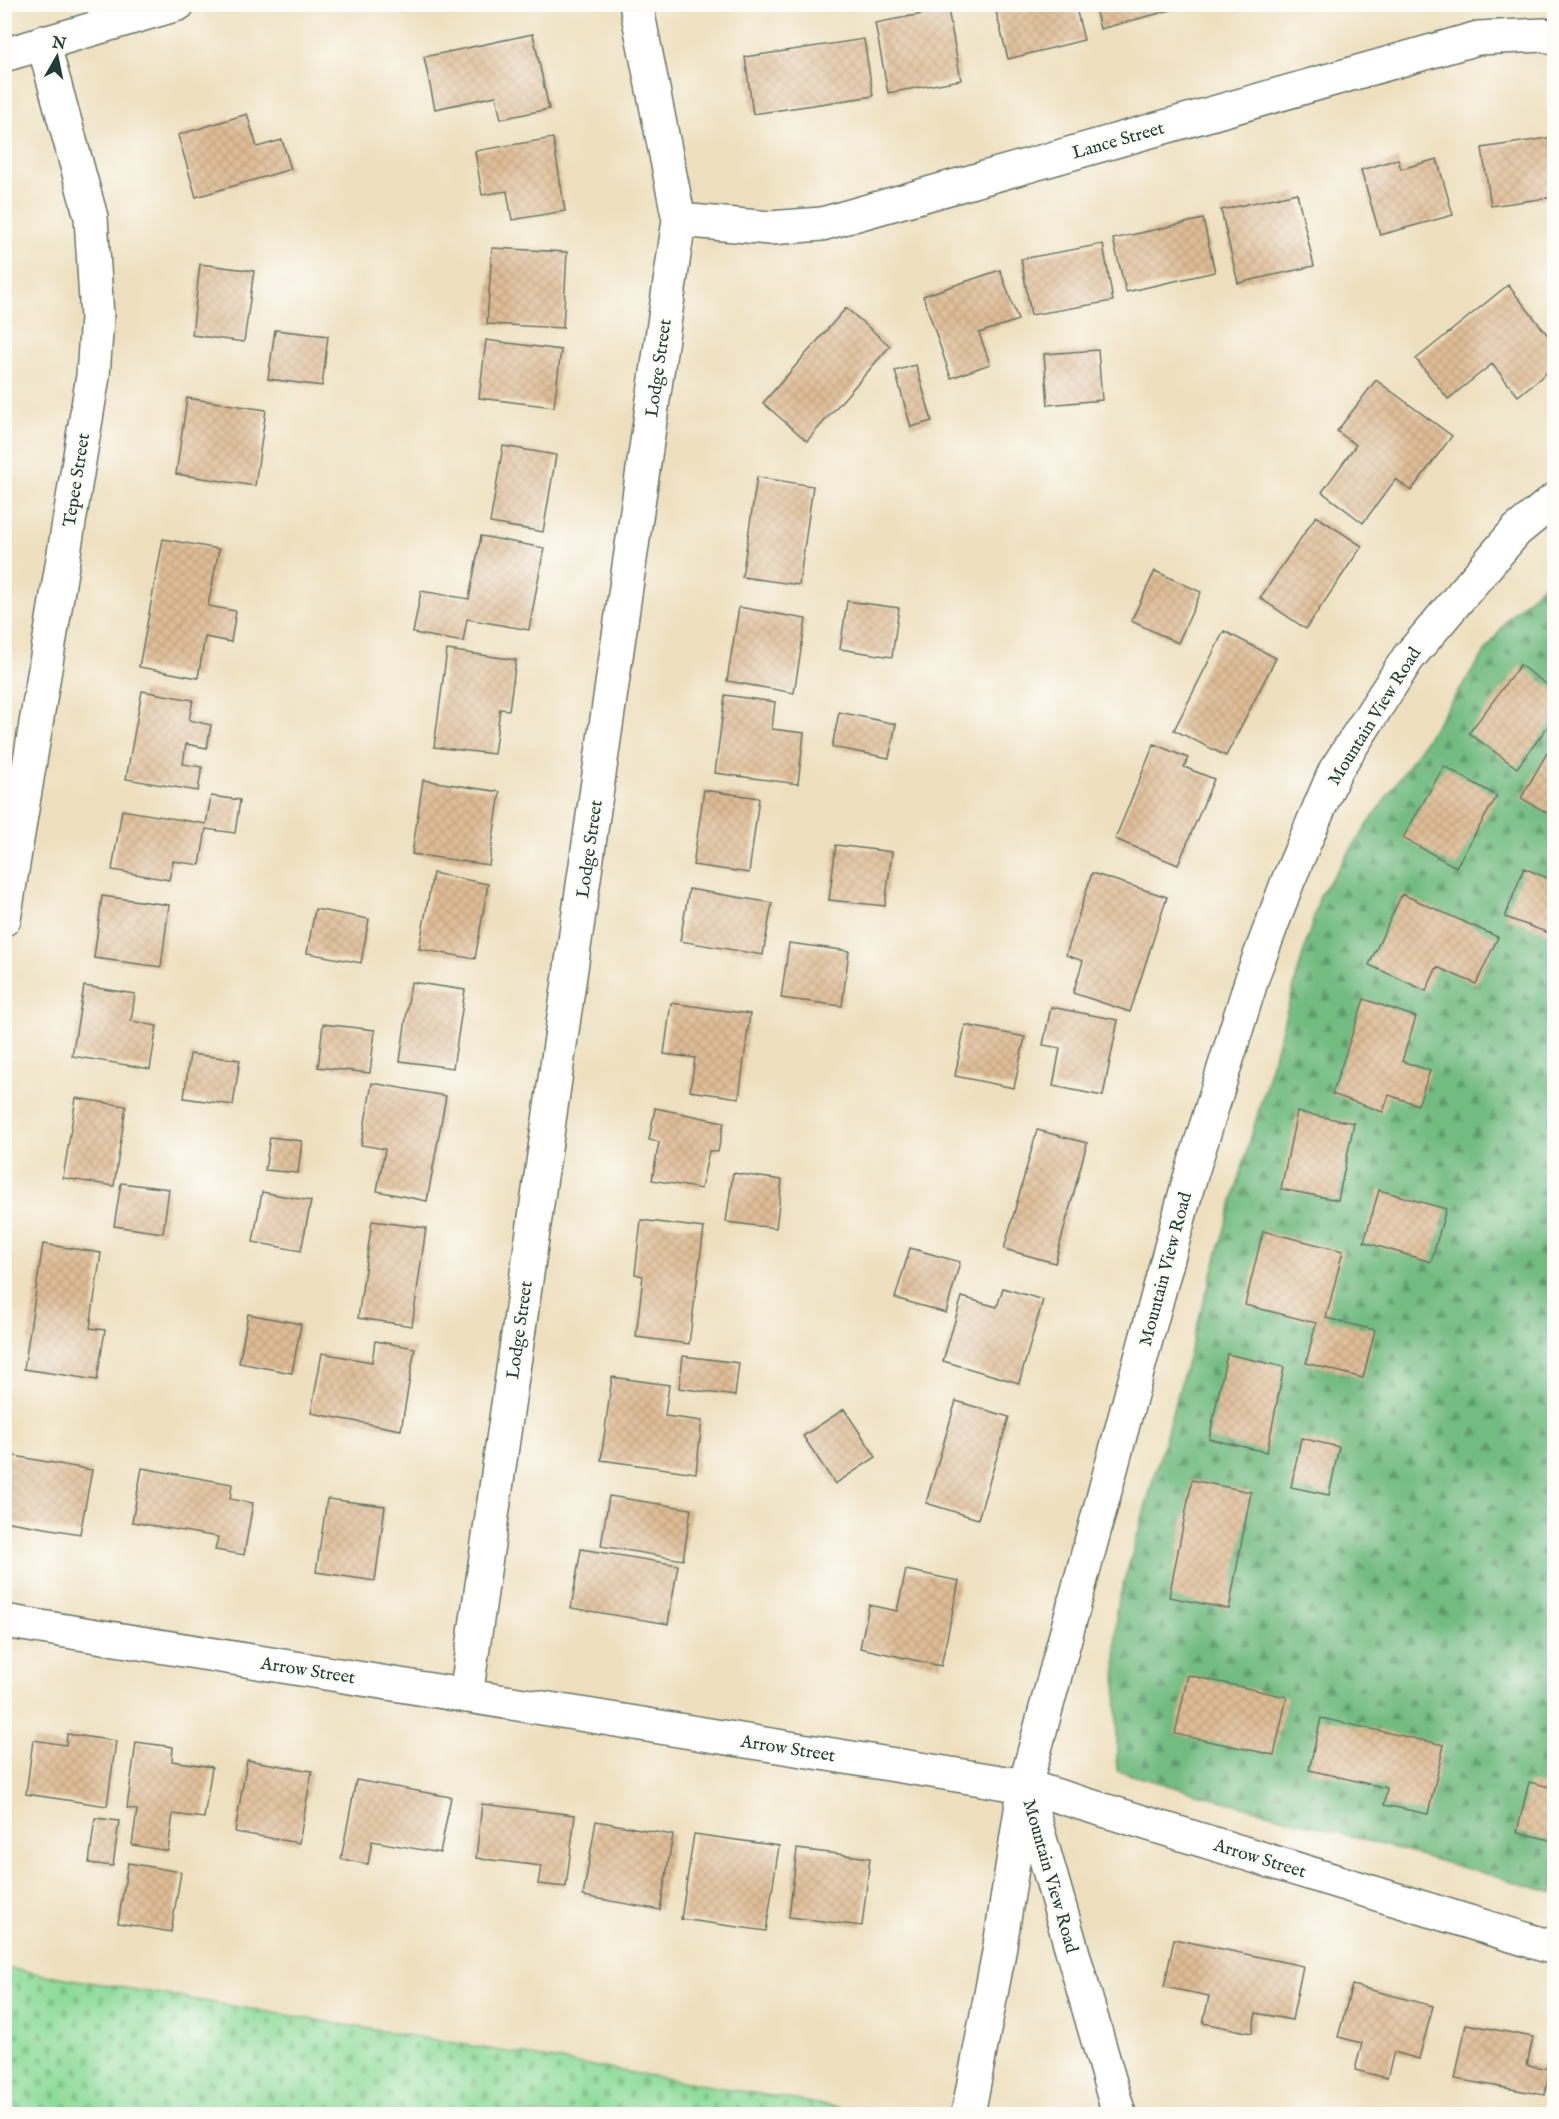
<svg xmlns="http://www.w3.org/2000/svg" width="1559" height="2119" font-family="'IM FELL English',serif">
<defs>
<pattern id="forest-firs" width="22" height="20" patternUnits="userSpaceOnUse" patternTransform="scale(1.5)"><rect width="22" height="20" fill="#72bb81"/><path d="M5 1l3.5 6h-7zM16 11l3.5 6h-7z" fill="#5d996a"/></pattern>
<pattern id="cemetery-stones" width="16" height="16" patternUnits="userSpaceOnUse" patternTransform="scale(1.5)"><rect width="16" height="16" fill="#8ddb99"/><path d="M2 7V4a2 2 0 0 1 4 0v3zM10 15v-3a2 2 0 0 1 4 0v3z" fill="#79bd84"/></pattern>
<pattern id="building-cross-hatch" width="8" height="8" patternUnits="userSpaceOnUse" patternTransform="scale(1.5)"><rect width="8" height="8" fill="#dfbd96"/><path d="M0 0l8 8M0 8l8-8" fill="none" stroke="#bfa382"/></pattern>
</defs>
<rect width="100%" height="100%" fill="#fdfcf7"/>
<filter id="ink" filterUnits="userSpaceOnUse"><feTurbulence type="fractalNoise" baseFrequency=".0167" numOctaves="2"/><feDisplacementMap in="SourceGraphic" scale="12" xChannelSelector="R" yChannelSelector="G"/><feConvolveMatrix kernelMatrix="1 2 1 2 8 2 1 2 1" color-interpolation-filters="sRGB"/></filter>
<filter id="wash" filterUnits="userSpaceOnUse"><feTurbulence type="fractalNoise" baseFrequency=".008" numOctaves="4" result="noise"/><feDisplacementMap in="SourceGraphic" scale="24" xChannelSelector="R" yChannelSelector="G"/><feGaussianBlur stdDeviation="1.35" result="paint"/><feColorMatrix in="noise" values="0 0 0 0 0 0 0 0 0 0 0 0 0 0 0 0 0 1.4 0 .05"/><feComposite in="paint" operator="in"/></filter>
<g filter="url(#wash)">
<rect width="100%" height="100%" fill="#eee0bf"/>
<!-- forest -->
<path fill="url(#forest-firs)" stroke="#487c5a" stroke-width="1.5" d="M1554,575V1893L1117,1771L1116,1610L1320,895L1509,617Z"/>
<!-- cemetery -->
<path fill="url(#cemetery-stones)" stroke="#568c66" stroke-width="1.5" d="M5,1968L878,2114H5Z"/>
<g id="blocks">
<!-- building -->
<path fill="url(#building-cross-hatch)" d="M1010,4H1075L1084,40L1008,59L995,8Z
M1094,4H1190V5L1100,29Z
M948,9L961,80L888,93L875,23Z
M533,34L549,109L501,119L496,96L435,109L424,57Z
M864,39L873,96L753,114L745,57Z
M247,114L257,147L282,140L291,169L196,197L178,135Z
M1554,137V197L1491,206L1482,148Z
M553,138L565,211L512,220L507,191L482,195L475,151Z
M1398,159L1401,169L1437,159L1453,215L1380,235L1361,170Z
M1297,193L1314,266L1238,283L1221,210Z
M1203,219L1215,272L1126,292L1113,239Z
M1103,244L1113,301L1031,315L1021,259Z
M492,248L567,252L563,328L487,324Z
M200,264L254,271L244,342L192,335Z
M1000,270L1018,320L979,333L990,364L951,378L923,296Z
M1508,285L1554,343V367L1518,396L1492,364L1448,399L1416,359Z
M846,308L890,346L807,441L763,403Z
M275,330L328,336L322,386L268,379Z
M486,340L561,350L554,407L479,398Z
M1098,350L1102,400L1048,405L1044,354Z
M916,365L932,421L911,427L895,371Z
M1376,380L1452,436L1411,491L1396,479L1363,523L1322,492L1356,445L1337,431Z
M187,398L266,410L255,486L176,474Z
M503,446L556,455L543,532L490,523Z
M757,477L813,486L799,585L742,577Z
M1316,516L1362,546L1306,629L1260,598Z
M481,536L544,548L529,630L467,619L463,642L413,633L421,591L469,599Z
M163,539L219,549L208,606L236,611L231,642L205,637L198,678L139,667Z
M1155,571L1201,592L1178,643L1131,621Z
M847,601L899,608L892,657L840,649Z
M739,607L806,619L794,693L727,681Z
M1224,631L1276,658L1226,756L1174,730Z
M447,650L516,660L509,710L500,709L494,754L434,747Z
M1520,665L1554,690V718L1517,768L1469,733Z
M142,691L193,700L189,720L211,725L207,748L186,744L183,764L202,767L198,791L126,779Z
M725,695L775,702L772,729L804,733L798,784L715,773Z
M839,712L896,724L889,758L832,747Z
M1154,744L1188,758L1184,767L1214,779L1178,865L1115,839Z
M1547,753L1554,758V817L1521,798Z
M1444,766L1497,796L1456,867L1403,838Z
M423,780L500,792L489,865L412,854Z
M704,790L759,798L749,873L693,865Z
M211,796L240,800L235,833L206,829L200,865L173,861L169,880L112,870L122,810L206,824Z
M836,845L892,852L885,906L829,900Z
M1524,868L1554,881V935L1505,917Z
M433,873L488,884L475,959L419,949Z
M1092,873L1167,897L1130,1012L1073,993L1083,961L1066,955Z
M689,889L772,903L763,955L680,941Z
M1402,894L1498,937L1476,984L1437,967L1426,991L1369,965Z
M102,896L169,905L161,967L94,958Z
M315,909L369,919L361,963L307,953Z
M789,943L849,951L842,1006L781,998Z
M411,982L465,990L453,1068L400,1061Z
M84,986L135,994L131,1021L157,1026L150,1069L72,1056Z
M1364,999L1416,1017L1402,1061L1430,1071L1418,1105L1389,1095L1383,1112L1332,1094Z
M671,1003L750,1014L739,1098L690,1091L695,1058L664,1054Z
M1051,1007L1118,1020L1103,1096L1053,1086L1060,1048L1043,1045Z
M323,1024L375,1030L370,1073L318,1067Z
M965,1025L1025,1037L1014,1088L955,1076Z
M190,1054L240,1060L233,1105L184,1098Z
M372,1083L446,1096L427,1201L377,1191L385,1149L361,1145Z
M76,1098L126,1106L114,1186L63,1178Z
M655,1108L724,1122L718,1152L709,1151L701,1189L652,1180L659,1142L649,1140Z
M1297,1112L1354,1123L1338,1200L1281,1189Z
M1037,1130L1087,1143L1055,1263L1004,1249Z
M270,1137L302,1141L298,1173L265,1170Z
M733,1173L782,1180L776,1228L726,1222Z
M121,1183L169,1189L163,1233L114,1226Z
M1379,1190L1446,1209L1431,1262L1364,1242Z
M262,1192L311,1201L301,1251L253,1242Z
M641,1220L704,1228L689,1344L636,1337L643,1276L635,1274Z
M372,1221L426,1228L412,1326L358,1318Z
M1263,1231L1343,1251L1326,1318L1375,1330L1363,1378L1306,1363L1316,1323L1245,1305Z
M43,1244L101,1253L90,1328L105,1330L97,1380L24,1369Z
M910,1248L960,1262L946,1313L895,1298Z
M1003,1288L1043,1300L1019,1383L943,1361L962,1297L997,1307Z
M248,1314L301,1324L292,1373L239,1363Z
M375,1341L415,1348L401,1430L311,1413L322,1353L372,1362Z
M1227,1354L1284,1367L1267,1452L1209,1439Z
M683,1356L739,1363L735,1396L679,1388Z
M612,1377L669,1385L665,1416L702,1421L696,1473L601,1460Z
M956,1401L1009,1417L978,1519L926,1503Z
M844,1409L876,1457L835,1484L803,1436Z
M1301,1438L1339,1447L1329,1495L1291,1487Z
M4,1454L92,1470L80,1534L4,1521Z
M142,1468L232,1484L230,1499L253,1503L244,1555L215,1550L218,1537L132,1522Z
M1192,1480L1251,1492L1229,1609L1169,1597Z
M609,1496L691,1509L683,1560L601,1546Z
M327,1499L385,1506L375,1581L316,1572Z
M581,1549L678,1565L668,1624L571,1608Z
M906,1570L959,1581L941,1666L860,1648L869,1605L897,1611Z
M1188,1675L1287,1697L1274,1755L1175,1734Z
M1321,1718L1444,1745L1428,1814L1384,1805L1387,1788L1309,1770Z
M67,1734L116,1741L107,1806L26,1794L33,1740L66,1745Z
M136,1742L173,1747L172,1761L212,1767L204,1818L173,1814L168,1851L132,1845L137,1810L127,1808Z
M247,1760L312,1771L299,1843L235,1832Z
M356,1780L451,1797L440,1853L372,1841L368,1864L341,1859Z
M1529,1782L1554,1788V1841L1517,1832Z
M482,1804L575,1815L566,1887L538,1884L541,1866L476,1858Z
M95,1818L119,1821L113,1866L89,1863Z
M596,1821L673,1835L660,1910L583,1896Z
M694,1834L779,1846L766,1931L681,1919Z
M797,1849L870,1858L862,1926L789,1917Z
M128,1863L181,1872L171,1932L118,1923Z
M1174,1939L1303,1966L1292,2020L1256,2013L1252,2033L1203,2023L1209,1996L1164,1987Z
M1352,1985L1433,2006L1419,2059L1394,2052L1387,2078L1355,2070L1362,2043L1338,2037Z
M1466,2024L1533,2037L1527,2065L1550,2069L1545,2095L1455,2079Z"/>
</g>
</g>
<g filter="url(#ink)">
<use href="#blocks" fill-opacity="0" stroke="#677665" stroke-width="1.5"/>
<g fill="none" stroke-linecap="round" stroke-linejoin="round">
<defs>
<path id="minor" d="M679,220L770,228L822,224L1478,38L1544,35L1554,38
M4,919L93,376L97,317L91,217L43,42
M4,1621L1025,1786L1554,1948
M466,1696L679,220L636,4
M968,2114L999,1952L1023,1797
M1119,2114L1025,1786L1187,1188L1254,972L1288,881L1335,771L1408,658L1516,531L1554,500"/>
<path id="major" d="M4,55L178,4"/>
</defs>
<!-- minor casing -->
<use href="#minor" stroke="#677665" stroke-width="36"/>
<!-- major casing -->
<use href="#major" stroke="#677665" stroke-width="36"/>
<!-- minor -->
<use href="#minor" stroke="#fff" stroke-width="33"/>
<!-- major -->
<use href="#major" stroke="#fff" stroke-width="33"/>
</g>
</g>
<g text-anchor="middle" stroke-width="5" stroke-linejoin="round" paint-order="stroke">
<!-- street labels -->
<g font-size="18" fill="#1f3d34" stroke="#fdfcf7">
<text transform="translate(1118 140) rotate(-16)" y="6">Lance Street</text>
<text transform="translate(658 368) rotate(-82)" y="6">Lodge Street</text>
<text transform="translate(76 480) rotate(-81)" y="6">Tepee Street</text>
<text transform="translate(1374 716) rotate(-58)" y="6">Mountain View Road</text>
<text transform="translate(589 849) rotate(-82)" y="6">Lodge Street</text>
<text transform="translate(1165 1269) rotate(-75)" y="6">Mountain View Road</text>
<text transform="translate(519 1330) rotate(-82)" y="6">Lodge Street</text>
<text transform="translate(308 1670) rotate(9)" y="6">Arrow Street</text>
<text transform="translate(788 1748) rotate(9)" y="6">Arrow Street</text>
<text transform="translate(1260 1858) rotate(17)" y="6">Arrow Street</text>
<text transform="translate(1051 1876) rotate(74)" y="6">Mountain View Road</text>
</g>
</g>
<!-- margin -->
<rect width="1559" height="2119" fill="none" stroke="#fdfcf7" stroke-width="24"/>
<!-- north arrow -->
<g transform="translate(57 57) rotate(9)" stroke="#fdfcf7" stroke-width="4.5" paint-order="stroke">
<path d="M0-4.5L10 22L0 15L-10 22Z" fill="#1f3d34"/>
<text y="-9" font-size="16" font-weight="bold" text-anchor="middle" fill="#1f3d34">N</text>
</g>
</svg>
